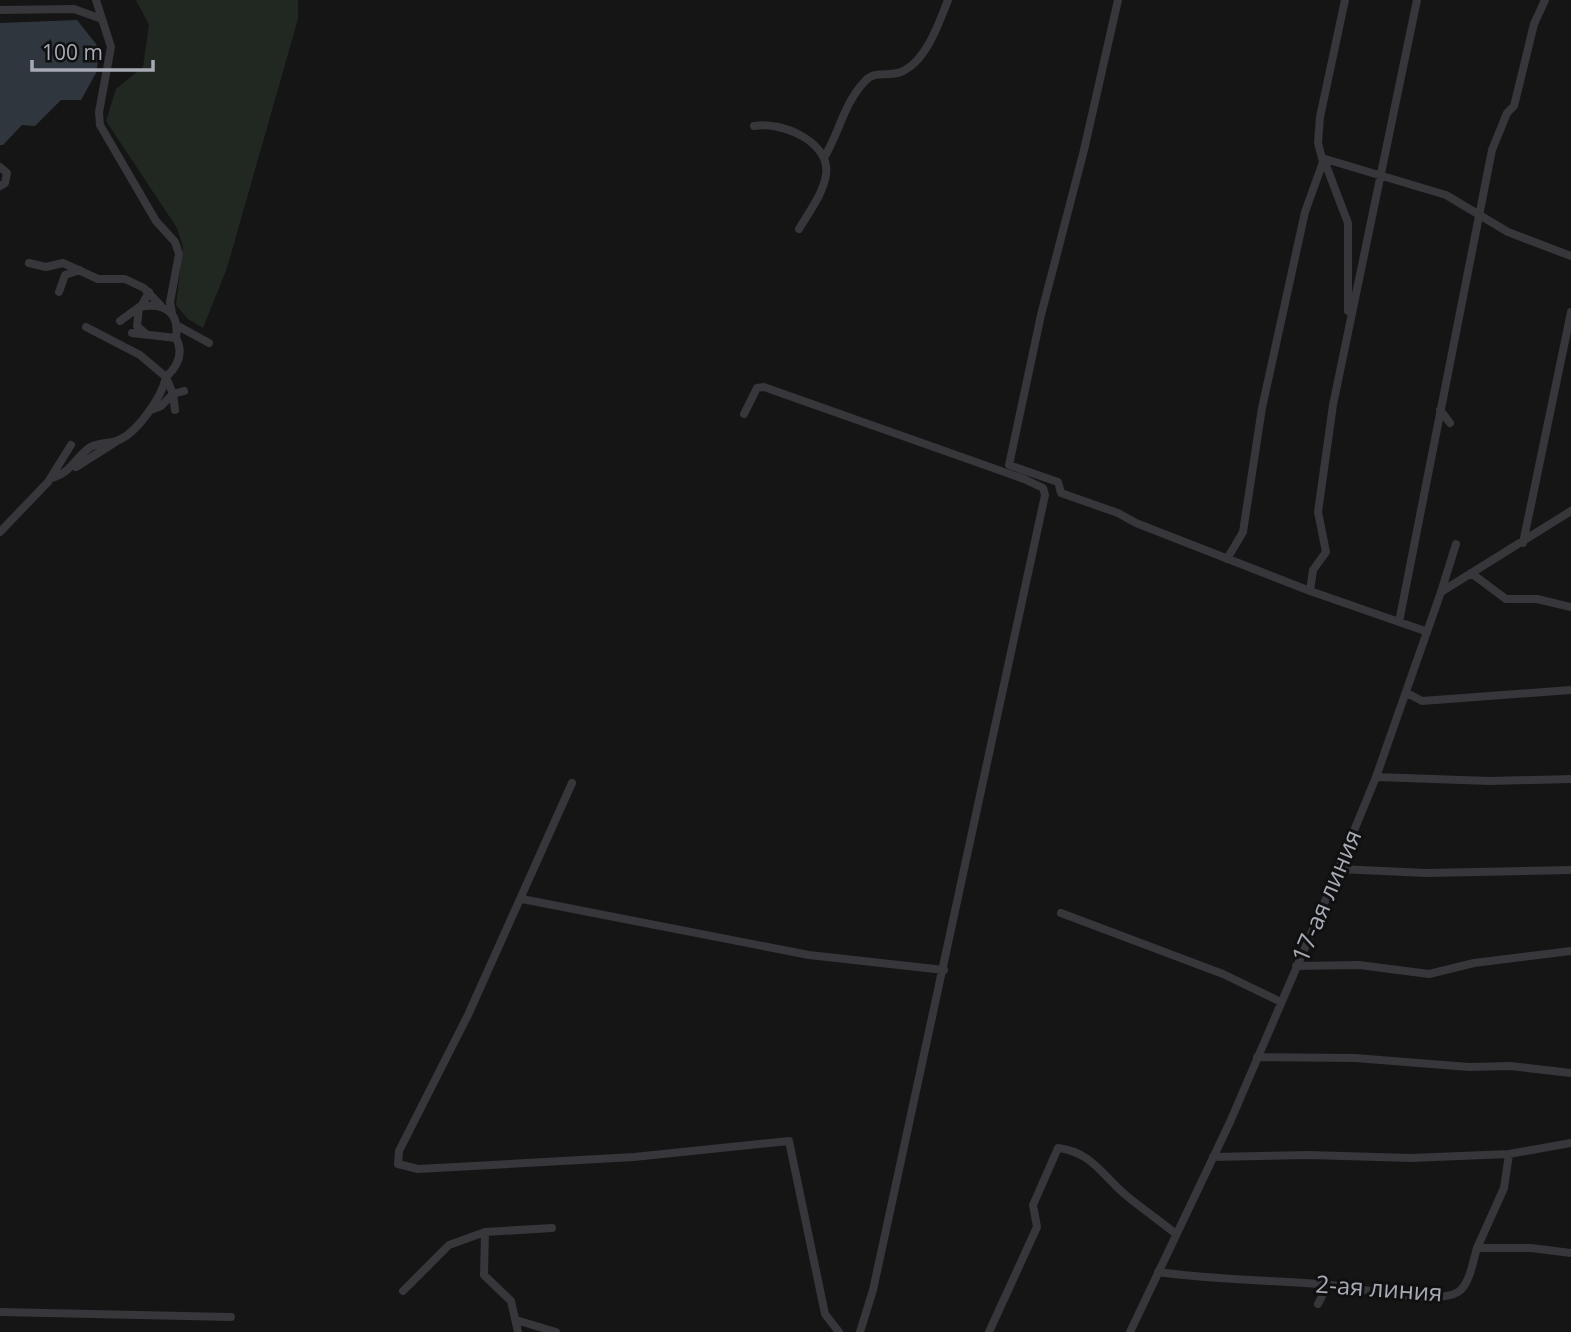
<svg xmlns="http://www.w3.org/2000/svg" width="1571" height="1332" font-family="'Open Sans',sans-serif">
<rect width="100%" height="100%" fill="#151516"/>
<!-- green -->
<path fill="#212822" d="M136,0H298V19L227,268L203,328L188,319L176,305L183,247L177,228L106,121L116,89L143,67L149,25Z"/>
<!-- water -->
<path fill="#2f363d" d="M77,20L100,49L96,73L81,100H61L35,126L22,125L3,145H0V23Z"/>
<g fill="none" stroke-linecap="round" stroke-linejoin="round">
<!-- minor -->
<path stroke="#36363b" stroke-width="8" d="M96,0L111,47L99,112L100,125L156,221L175,242L179,254L170,302L172,313
M1118,0L1084,150L1041,315L1009,465L1058,482L1061,493L1118,513L1136,523L1310,591L1425,631
M0,10L74,9L102,19
M754,126C780,121 831,141 826,175C823,194 809,212 799,229
M824,158C839,133 844,103 865,81C875,70 888,77 901,72C926,62 939,23 948,0
M1322,158L1446,195L1508,232L1571,256
M1324,160L1348,223V311
M0,167L7,173L5,183L0,186
M29,263L46,267L63,263L98,279H125L144,288L161,306
M59,292L65,275L80,270
M120,321L142,305L149,292
M178,326L209,343
M132,333L176,338C184,353 178,366 166,377L173,394L161,406L151,410
M146,334L137,326L139,307C163,302 180,311 176,338
M175,410L173,394L184,391
M1440,410L1450,423
M744,414L757,388L764,387L1024,479L1043,488L1045,495L873,1290L860,1332
M76,467L117,441
M51,478C70,474 74,459 89,448C97,442 107,444 116,441C136,435 162,397 166,377L140,355L86,327
M0,532L48,482L71,445
M1523,543L1571,312
M1227,559L1243,532L1262,408L1305,212L1323,162L1318,143L1320,117L1345,0
M1471,573L1506,599H1537L1571,607
M1310,591L1313,570L1326,552L1318,512L1333,405L1417,0
M1441,592L1456,544
M1399,622L1492,150L1507,113L1514,106L1534,24L1545,0
M1407,693L1422,701L1571,690
M1376,777L1490,781L1571,779
M572,783L468,1015L399,1151L398,1164L418,1169L634,1157L789,1141L825,1314L839,1332
M1339,869L1426,873L1571,870
M522,899L809,955L944,970
M1061,913L1223,974L1281,1002
M1296,966L1359,965L1429,974L1474,963L1571,951
M1257,1057L1355,1058L1469,1067L1510,1066L1571,1073
M1213,1157L1309,1155L1411,1158L1509,1154L1571,1143
M485,1232L552,1228
M1477,1248L1504,1188L1509,1154
M1158,1272C1215,1280 1272,1280 1330,1285C1356,1287 1437,1306 1458,1292C1470,1284 1473,1261 1477,1248H1531L1571,1253
M403,1291L449,1245L485,1232L484,1275L511,1301L518,1332
M1318,1304L1328,1285
M0,1312L231,1317
M516,1320L556,1332
M989,1332L1037,1227L1033,1205L1058,1148C1093,1152 1103,1177 1128,1197C1144,1210 1160,1221 1176,1234
M1130,1332L1230,1122L1326,899L1376,777L1441,592L1571,511"/>
</g>
<g text-anchor="middle" stroke-width="6" stroke-linejoin="round" paint-order="stroke">
<!-- street labels -->
<g font-size="24" fill="#a8abb5" stroke="#101011">
<text transform="translate(1327 896) rotate(-67)" y="8">17-ая линия</text>
<text transform="translate(1379 1289) rotate(4)" y="8">2-ая линия</text>
</g>
</g>
<!-- scale -->
<path d="M32 60v10h121v-10" fill="none" stroke="#a8abb5" stroke-width="3.5"/>
<text x="42" y="60" font-size="21" fill="#a8abb5" stroke="#101011" stroke-width="5" paint-order="stroke">100 m</text>
</svg>
